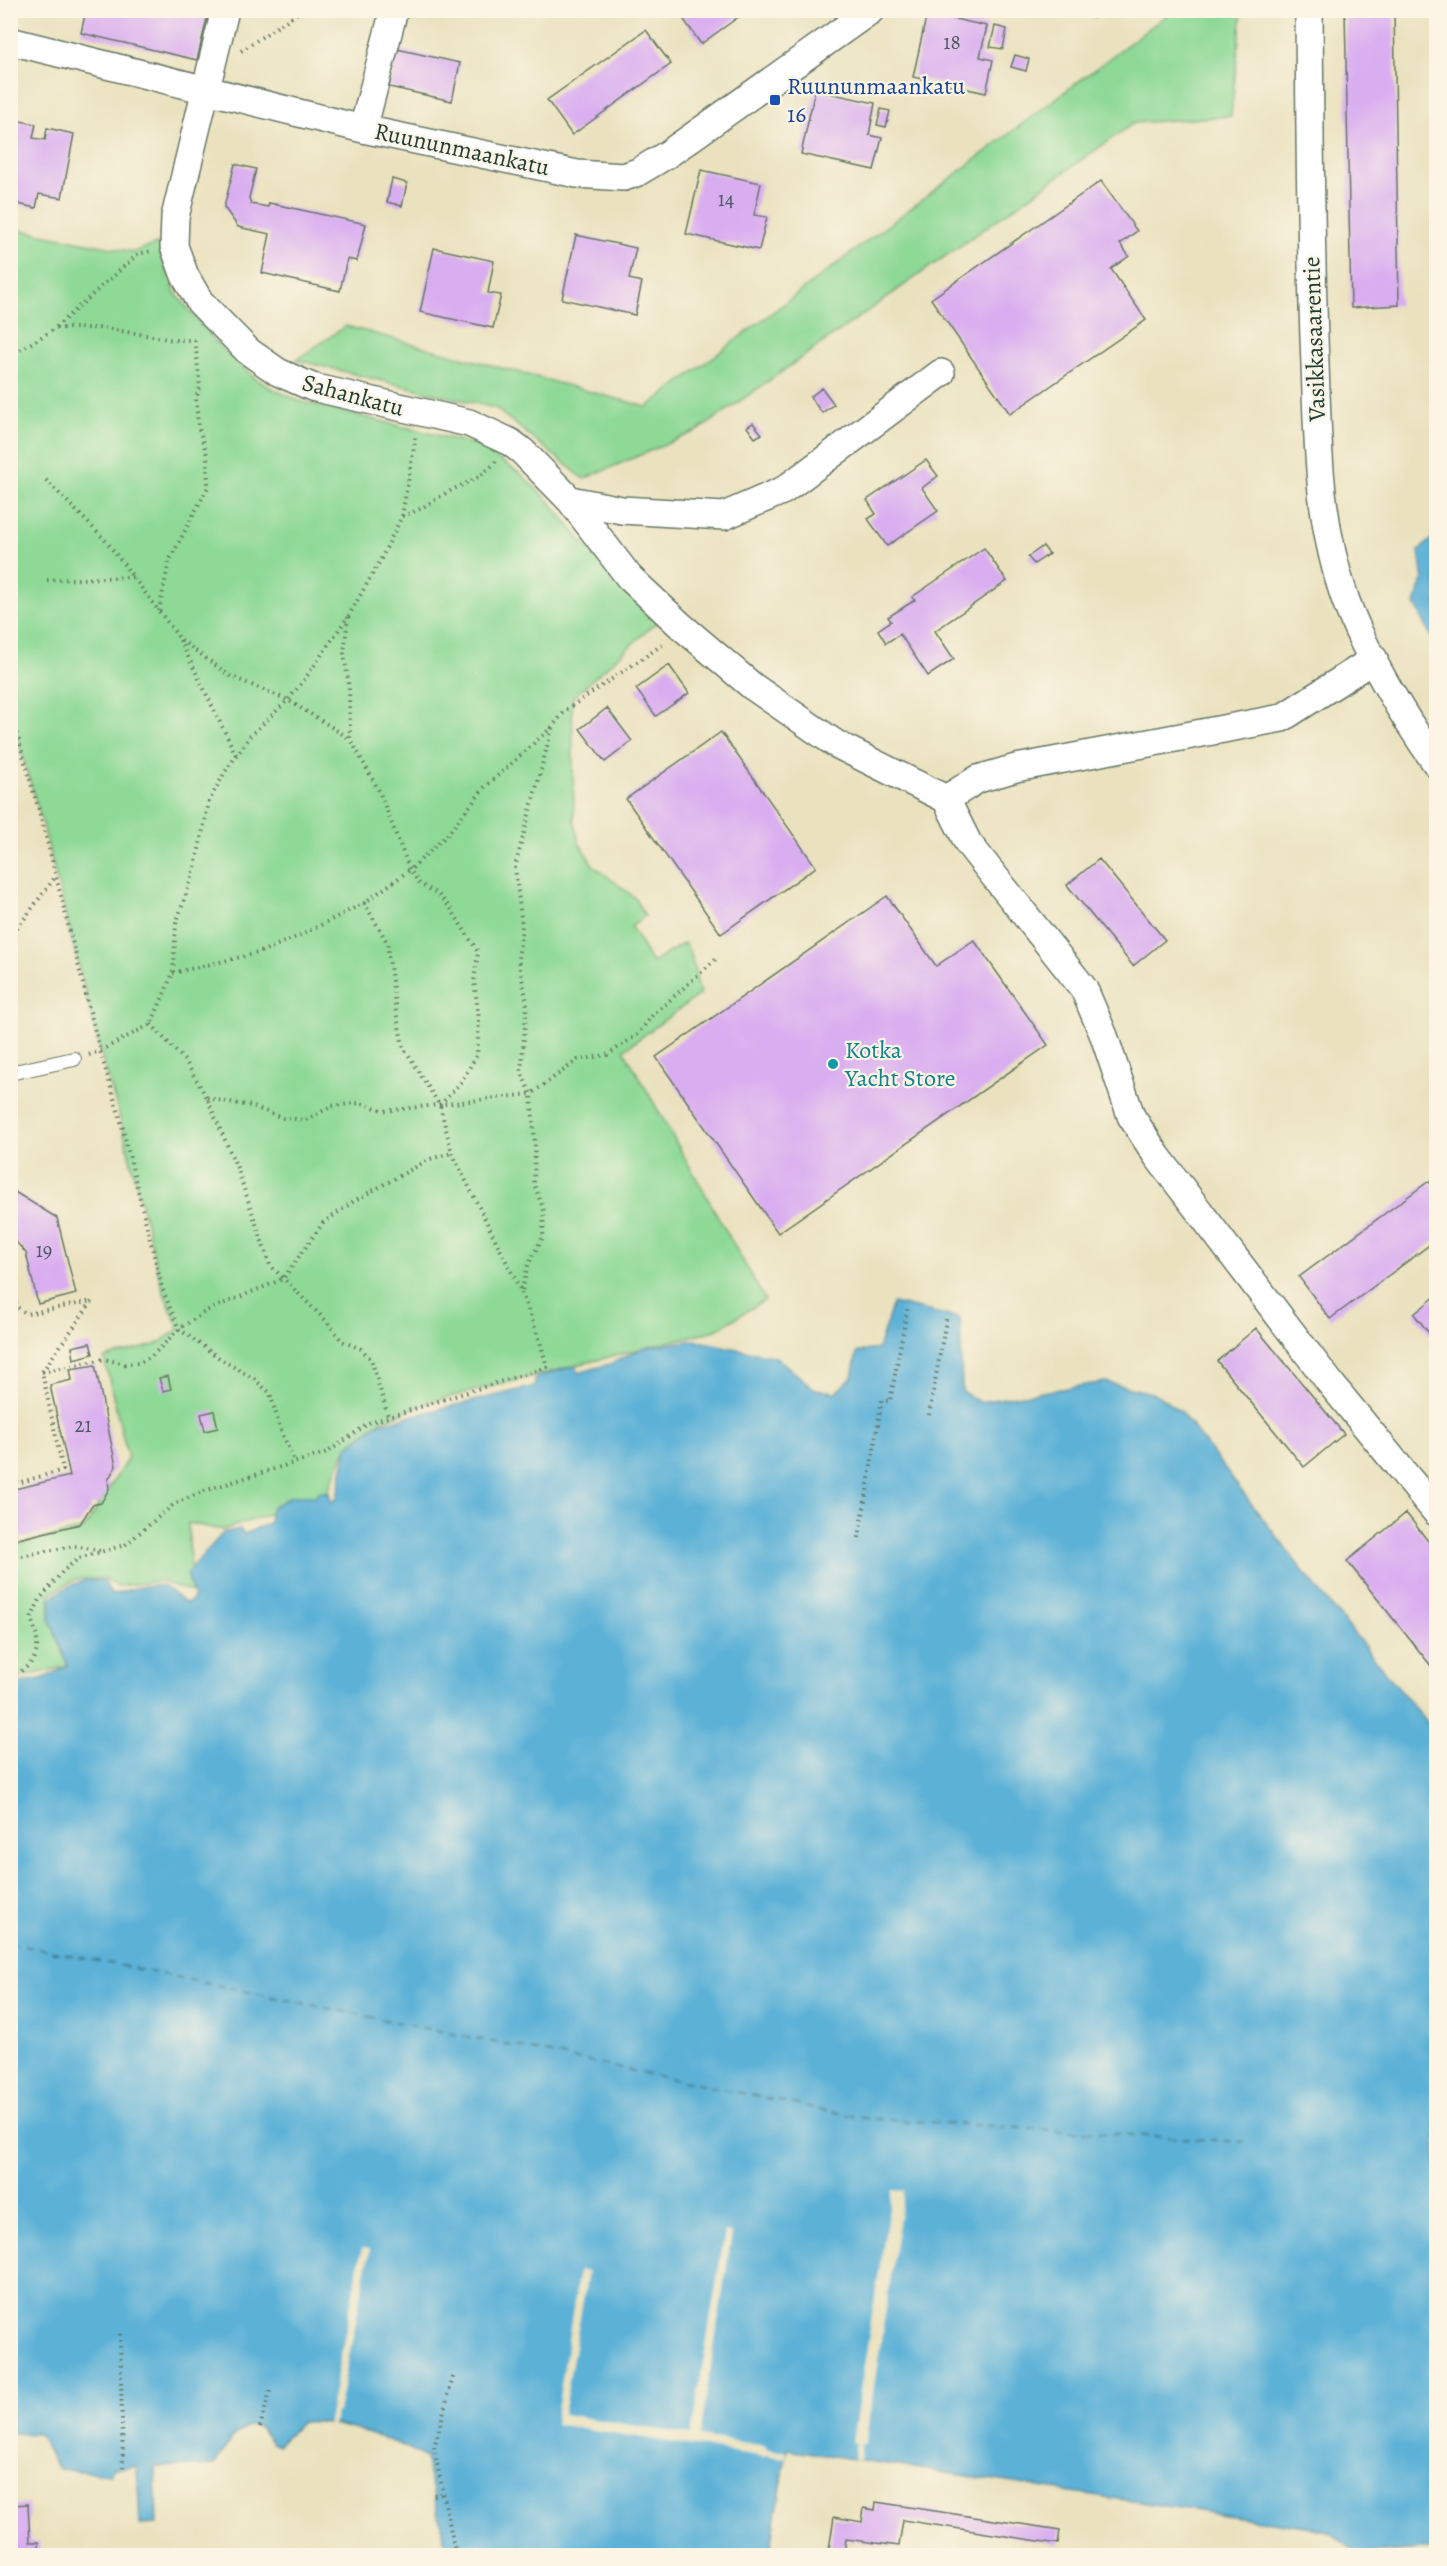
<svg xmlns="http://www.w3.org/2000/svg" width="1447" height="2566" font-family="Alegreya,serif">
<rect width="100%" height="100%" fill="#fcf5e5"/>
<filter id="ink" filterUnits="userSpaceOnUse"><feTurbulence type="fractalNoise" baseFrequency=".0167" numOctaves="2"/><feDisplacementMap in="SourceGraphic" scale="12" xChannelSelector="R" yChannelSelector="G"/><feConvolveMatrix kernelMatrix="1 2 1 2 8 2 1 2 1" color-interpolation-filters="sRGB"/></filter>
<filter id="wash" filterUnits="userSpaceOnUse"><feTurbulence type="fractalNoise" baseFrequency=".008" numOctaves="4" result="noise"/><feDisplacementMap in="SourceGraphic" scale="24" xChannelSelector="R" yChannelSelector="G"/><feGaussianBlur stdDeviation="1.35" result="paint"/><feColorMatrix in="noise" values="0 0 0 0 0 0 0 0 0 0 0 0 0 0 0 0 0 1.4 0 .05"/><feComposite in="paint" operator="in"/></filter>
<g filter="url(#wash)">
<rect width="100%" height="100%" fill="#eae2bf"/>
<!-- green -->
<path fill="#8ed996" stroke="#568b65" stroke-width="1.5" d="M1172,11H1242L1231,116L1134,123L699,430L584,479L495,408L296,360L346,326L647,407Z
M11,228L133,252L160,243L161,257L176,294L219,346L256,379L271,388L299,401L477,445L521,474L549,501L587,548L659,620L572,698L574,818L579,843L593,865L635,898L645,916L631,927L652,963L684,943L691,954L700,994L624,1050L765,1300L716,1330L430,1402L377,1423L347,1447L326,1495L223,1530L188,1523L192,1592L159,1581L118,1586L104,1579H76L49,1594L50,1620L68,1666L11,1679L10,1546L84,1529L128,1458L104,1358L155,1345L179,1329L162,1288L119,1114L100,1051L43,825L11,717Z"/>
<!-- water -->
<path fill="#5bb1d7" stroke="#3d7786" stroke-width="1.5" d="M1436,534V646L1415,604L1423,580L1419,551Z
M893,1303L960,1318L962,1391L979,1402L1105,1382L1156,1394L1181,1412L1303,1571L1436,1734V2548L1360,2554L1325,2530L787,2449L770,2555H448L425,2458C404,2442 327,2418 301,2422L279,2445L271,2443L260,2427L248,2426L232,2438L214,2465L155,2467L157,2524L140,2525L137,2467L112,2468L111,2474L58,2469L39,2434L11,2433L10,1685L44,1678L68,1666L50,1620L51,1597C68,1587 85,1575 105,1582L111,1595C123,1591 157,1580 168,1589C176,1595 177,1599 187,1603L194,1599L187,1573L223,1533L240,1529L244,1534L269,1523L271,1508L291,1496H316L318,1492H329L331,1502L337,1498L347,1447L378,1424L535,1386V1378L575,1366L578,1373L610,1364L643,1348L694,1340L776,1357L816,1390L836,1392L852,1377L857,1352L878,1349Z"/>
<!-- pier -->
<path fill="#eae2bf" d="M892,2190L904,2191L865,2444H861L859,2460L853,2459L856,2443L852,2442Z
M725,2232L732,2233L700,2436L766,2446V2449L786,2452V2458L765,2455V2457L555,2424L579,2271L588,2272L563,2414L691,2435Z
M362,2248L370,2249L338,2412H336L332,2428L327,2426Z"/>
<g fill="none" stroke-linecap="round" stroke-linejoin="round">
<!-- ferry -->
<path stroke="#2e5a5d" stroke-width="1.5" stroke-dasharray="8 6" stroke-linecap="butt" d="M10,1943L863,2118L1244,2142"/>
</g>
<g id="blocks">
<!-- building -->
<path fill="#d9aef0" d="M86,10L165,12L166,10H209L197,60L81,33Z
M677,10H748L701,44Z
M1063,10H1095L1094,18Z
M1345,10H1394L1399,305L1351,308Z
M927,13L987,26L980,57L993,60L986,93L913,77Z
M995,26L1007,29L1003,49L990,47Z
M646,30L671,64L572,135L547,100Z
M397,49L460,63L452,101L389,87Z
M1015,55L1029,59L1026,71L1011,67Z
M815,90L875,103L869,135L882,138L874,170L801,154Z
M881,109L890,111L886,127L877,125Z
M10,119L36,124L33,138L45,140L47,128L74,134L62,198L39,194L36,208L13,203L15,192L10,191Z
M235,164L256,169L249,198L251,204L268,207L269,203L366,224L357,261L347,259L340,291L262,273L270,234L238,227L224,207Z
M701,170L761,183L754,215L767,217L759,250L686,234Z
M392,179L407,183L402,206L387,202Z
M1101,181L1137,231L1120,244L1129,256L1111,269L1146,320L1010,414L931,299Z
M576,235L636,248L629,279L642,282L635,315L562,299Z
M434,248L494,261L488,293L501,295L493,328L420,312Z
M822,388L834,404L822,413L810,397Z
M753,423L762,434L755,438L747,427Z
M926,460L938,476L922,488L938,511L887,546L868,519L876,514L867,500Z
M1043,546L1049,554L1034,564L1028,557Z
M984,548L1007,581L935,631L954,659L928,676L900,634L886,643L878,630L891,621L888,617L915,600L912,597Z
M669,665L689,693L656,716L636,689Z
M607,708L632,741L605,762L580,729Z
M721,732L816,867L721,934L626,799Z
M1099,859L1165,940L1133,966L1067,885Z
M887,896L936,966L974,940L1048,1045L778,1233L656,1057Z
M1429,1181L1436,1191V1240L1330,1319L1299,1277Z
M10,1189L57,1218L76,1294L38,1304L26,1253L10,1235Z
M1436,1296V1342L1414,1314Z
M1256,1328L1344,1434L1304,1467L1217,1361Z
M90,1343L93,1354L74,1359L72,1347Z
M95,1365L116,1466L108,1480L109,1489L101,1503L92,1505L80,1524L10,1541V1490L70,1476L50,1385L72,1380L70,1369Z
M168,1376L171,1389L163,1391L159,1378Z
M214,1411L218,1428L205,1431L201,1414Z
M1406,1513L1436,1551V1672L1347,1561Z
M10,2499L13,2505L28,2504L30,2542H39L40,2556H10Z
M876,2502L1060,2530L1058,2544L903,2520L899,2546L846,2539L844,2556H828L834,2517L862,2522L864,2508L875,2510Z"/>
</g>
</g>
<g filter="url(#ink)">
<use href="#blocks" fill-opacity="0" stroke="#667765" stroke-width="1.5"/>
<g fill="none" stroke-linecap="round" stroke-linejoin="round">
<defs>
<path id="lane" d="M10,1073L74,1059"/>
<path id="street" d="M225,10L175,217L174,246L185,276L200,302L248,351L278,372L312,387L469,423L510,442L522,451L570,500L629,577L680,625L752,686L836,744L946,799L978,779L1016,768L1282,718L1374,659
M1309,10C1310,128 1310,246 1315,364C1318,445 1318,523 1346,601C1365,653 1404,718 1436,763
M10,41L363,129L577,174L624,177L638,172L668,154L871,10
M363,129L394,10
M570,500L622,510L724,516L784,490L941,373
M946,799L968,843L1084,989L1104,1036L1131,1116L1157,1156L1331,1384L1436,1512"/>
</defs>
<!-- lane casing -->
<use href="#lane" stroke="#667765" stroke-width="16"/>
<!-- street casing -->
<use href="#street" stroke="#667765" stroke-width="30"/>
<!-- path -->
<path stroke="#667765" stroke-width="4" stroke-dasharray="1.5 4.5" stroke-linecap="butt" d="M894,17L902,10
M241,51L302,10
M56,327L138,254L152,251
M10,356L56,328H105L174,340H195
M46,480L106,541L180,639L230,676L288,700L349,738
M402,516C420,511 432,501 448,492C465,483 484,477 496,461
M47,580L133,577
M159,611L169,561L208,487L207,455L198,425L196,398L200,388L195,340
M348,617L344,653L349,688L350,738L379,791L410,870L420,884L438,894L451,909L478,952L474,981L479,1019L477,1055L461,1082L440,1105
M180,640L236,755
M10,710L43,825L100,1051L119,1114L162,1288L179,1329L222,1360L254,1379L270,1393L280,1428L294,1461
M10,938L56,876
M173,973L258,953L301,935L364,903L410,870L447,835L485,787L552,727L566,710L665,643
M151,1024L186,1062L207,1098L237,1168L270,1265L327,1322L342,1341L361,1349L371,1359L388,1416
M89,1055L100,1051L151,1024L173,973L176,924L195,868L209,801L225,772L250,736L288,700L305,679L349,615L380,561L402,516L416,435
M207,1098L251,1106L283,1118L306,1120L332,1106L360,1103L385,1111L531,1094L578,1060L607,1055L637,1035L652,1016L717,958
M10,1279L17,1307L27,1314L92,1301L42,1372L63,1470L18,1483L10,1477
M522,1290L528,1265L543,1237L544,1211L534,1184L535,1143L531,1094L521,1072L527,1002L518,960L522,926L515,867L552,728
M42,1372L104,1359L125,1364L139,1363L152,1356L179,1329L206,1311L283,1279L323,1223L354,1201L430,1159L452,1153
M929,1415L947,1315
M859,1538L882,1400L890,1401L908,1306
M10,1558L74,1546L102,1551
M10,1676C40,1665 42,1645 31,1619L40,1599L63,1571L79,1558L125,1545L174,1504L204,1491L328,1452L369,1423L547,1367L540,1341L521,1291L452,1153L440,1106L403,1046L396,1012L387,942L364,903
M120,2334L123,2467
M453,2377L434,2448L456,2556
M260,2427L270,2391
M434,2495L443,2494"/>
<!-- lane -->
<use href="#lane" stroke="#fff" stroke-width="14"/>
<!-- street -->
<use href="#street" stroke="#fff" stroke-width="27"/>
</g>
</g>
<!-- markers -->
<rect fill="#1a4fb4" stroke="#fcf5e5" stroke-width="2" x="769" y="94" width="12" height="12" rx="3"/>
<circle fill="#0f9aa8" stroke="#fcf5e5" stroke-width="2" cx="833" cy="1064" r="6"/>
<g text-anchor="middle" stroke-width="4.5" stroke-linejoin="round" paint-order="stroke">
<!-- number labels -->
<g font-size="21" fill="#4e5963">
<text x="952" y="49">18</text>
<text x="726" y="206">14</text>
<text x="44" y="1257">19</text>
<text x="83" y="1432">21</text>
</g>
<!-- transit labels -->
<g font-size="24" fill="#164399" stroke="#fcf5e5" text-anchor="start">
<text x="787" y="94">Ruununmaankatu<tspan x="787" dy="28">16</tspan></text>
</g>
<!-- street labels -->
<g font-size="24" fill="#1f3d34" stroke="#fcf5e5">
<text transform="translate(462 149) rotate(12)" y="8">Ruununmaankatu</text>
<text transform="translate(1314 339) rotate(-92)" y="8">Vasikkasaarentie</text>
<text transform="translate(353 395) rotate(15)" y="8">Sahankatu</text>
</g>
<!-- culture labels -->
<g font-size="24" fill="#0d838f" stroke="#fcf5e5" text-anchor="start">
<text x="845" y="1058">Kotka<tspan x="845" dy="28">Yacht Store</tspan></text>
</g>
</g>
<!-- margin -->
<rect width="1447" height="2566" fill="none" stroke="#fcf5e5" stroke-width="36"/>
</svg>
